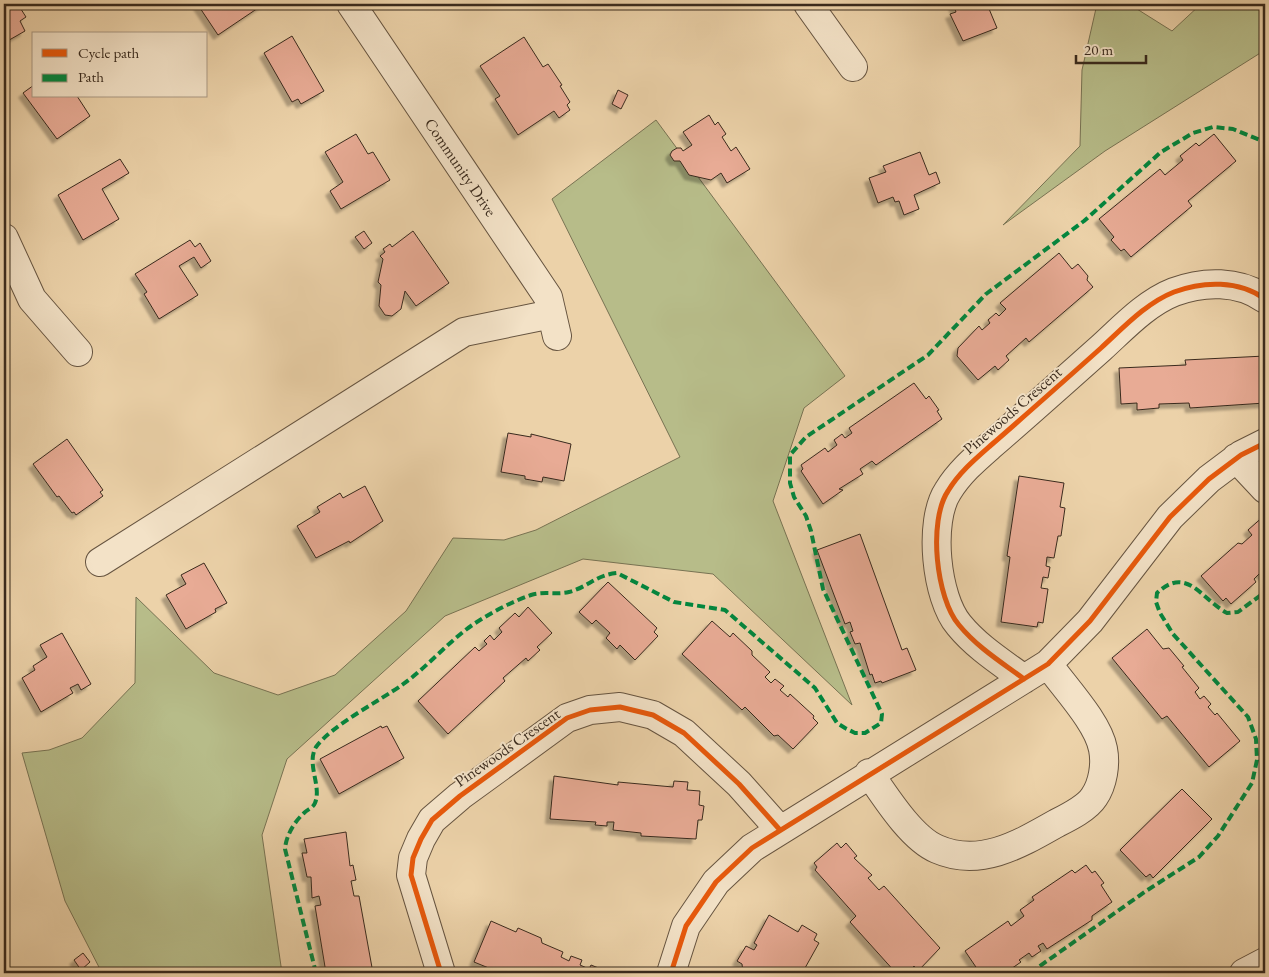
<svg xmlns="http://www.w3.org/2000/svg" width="1269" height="977" font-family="'EB Garamond',serif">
<defs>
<filter id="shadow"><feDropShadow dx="-4.5" dy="4.5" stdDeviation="1" flood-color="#0004"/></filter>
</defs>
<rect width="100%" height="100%" fill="#ecd2a9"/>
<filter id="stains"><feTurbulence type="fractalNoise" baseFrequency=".004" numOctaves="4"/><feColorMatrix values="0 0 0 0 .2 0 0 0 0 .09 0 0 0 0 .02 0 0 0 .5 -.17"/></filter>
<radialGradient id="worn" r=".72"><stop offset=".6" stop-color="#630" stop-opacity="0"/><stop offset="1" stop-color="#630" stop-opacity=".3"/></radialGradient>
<!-- green -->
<path fill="#b7bc89" stroke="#787353" d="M1097,4H1129L1172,31L1201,4H1265V50L1105,151L1003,225L1080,146L1082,70Z
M656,120L845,376L804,408L773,501L852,705L713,574L583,559L445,616L287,759L262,835L282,973H102L65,901L22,753L49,750L82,738L135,683L136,597L214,673L278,695L335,675L406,611L453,538L504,540L536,530L680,457L552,199Z"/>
<!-- building -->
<path fill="#e8ab95" stroke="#392a1d" filter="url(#shadow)" d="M4,4H11L14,9L19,6L26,17L20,21L25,31L4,43Z
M201,4H264L218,35L198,5Z
M953,4H987L997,28L963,41L950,14L956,12Z
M292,36L324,91L301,104L298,99L292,102L264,53Z
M524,37L543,67L548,64L562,85L560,86L570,102L567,105L570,110L559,118L554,111L518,135L495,99L500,96L480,66Z
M34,85V96H77L90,116L57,139L23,93Z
M618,90L628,95L621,109L612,104Z
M709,115L715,125L718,122L726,134L722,137L731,151L736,147L750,169L727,183L721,173L711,180L689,175L680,161H674L670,155L672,151L677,148H681L683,151L692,145L683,132Z
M356,134L368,154L373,152L390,180L341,209L330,191L343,182L325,152Z
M1214,134L1236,161L1188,201L1192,206L1131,257L1124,249L1121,251L1111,240L1114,237L1099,219L1160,169L1165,175L1183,160L1180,156L1196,143L1199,146Z
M920,152L929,175L936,172L940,183L914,195L919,209L904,215L899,201L895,202L893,197L878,203L869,178L886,172L883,166Z
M120,159L129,173L102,189L119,219L83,240L58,195Z
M364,231L372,243L364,249L355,237Z
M413,231L449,283L416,306L405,291L401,309L392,316L385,315L379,306L381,285L378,282L383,259L380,256L385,252L383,249L390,244L392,247Z
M190,240L195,247L200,243L211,261L201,268L194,257L179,266L198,295L159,319L144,294L147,292L135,274Z
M1059,253L1072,269L1078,264L1088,276L1087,280L1093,287L1029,342L1026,338L1006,356L1009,360L998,370L995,366L978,380L957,356L958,348L979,326L982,330L990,323L988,320L996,313L999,316L1006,309L1000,303Z
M1265,356V403L1190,408L1189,403L1159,404V408L1137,410V403L1121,404L1119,368L1186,365L1185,360Z
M914,383L926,399L929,396L939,410L937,411L942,419L876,465L872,461L860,469L863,474L839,489L843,490L823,504L801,471L803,469L801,465L825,448L828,452L837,445L834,440L842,434L845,438L852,433L849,428Z
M508,433L531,437V434L571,444L564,481L543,477L542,482L525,479V476L501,472Z
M67,439L103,490L100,492L103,496L76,515L74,512L72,513L59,496L57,497L33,464Z
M1019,476L1064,483L1060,507L1065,508L1061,536H1058L1054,558L1047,557L1046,566L1050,567L1048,578L1043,577L1041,588L1048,589L1043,623L1038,622L1037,627L1001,622L1010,557L1007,556Z
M365,486L383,521L350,543L349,541L316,558L297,526L320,512L317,507L340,493L343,498Z
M1265,515V577L1260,573L1254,579L1256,582L1231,604L1226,598L1223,601L1201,576L1238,543L1242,544L1252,535L1248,530Z
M860,534L902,650L907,648L916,670L882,683L881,681L875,683L872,674L870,675L860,643L855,644L850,632L853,631L850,622L845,624L817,550Z
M204,563L227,603L215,609L216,612L186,629L166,595L186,584L181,575Z
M608,582L657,628L654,632L658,636L635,660L620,645L617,649L606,638L610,633L596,620L592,624L579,612Z
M528,607L552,633L537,647L540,650L528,661L526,658L503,678L505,681L448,734L418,701L475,647L479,651L487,644L484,641L490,635L494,640L502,632L499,628L515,613L519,617Z
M712,621L730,637L733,633L752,651V655L770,672L765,677L771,683L775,679L784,686L780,690L788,697L790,694L814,716L813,718L818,723L793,749L778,735L774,736L745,707L742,710L682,654Z
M1147,629L1163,649L1169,648L1184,666L1182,667L1199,688L1195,692L1200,699L1204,696L1211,704L1208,707L1215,715L1217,713L1240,741L1209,767L1167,716L1162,719L1112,658Z
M62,633L91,684L81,690L78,684L70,688L73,693L41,712L22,678L35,670L33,666L47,657L40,645Z
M381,726L382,728L387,726L404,758L339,794L320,759Z
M554,776L618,785V782L673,787L674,781L688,782L687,790L700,791L699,805L704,806L702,820H698L696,839L641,836V833L613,830L614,822H607V826L595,825L596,822L550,819Z
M1182,789L1212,819L1153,878L1150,874L1146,877L1120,850Z
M346,832L350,866L353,865L356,880L351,881L354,896H359L373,973H326L315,906L321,905L319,896L312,898L311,877H307L302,853H307L304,839Z
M837,843L841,848L846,843L857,856L854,858L872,875L868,878L879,890L884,886L940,948L918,971L914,966L907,973H896L850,922L856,916L815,870L817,867L814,863Z
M1086,865L1092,873L1095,871L1104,883L1101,885L1112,902L1092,916V920L1047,949L1043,943L1038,946L1041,951L1032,957L1029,953L1019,960L1021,962L1005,973H980L965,951L1008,921L1011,926L1024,916L1020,910L1034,900L1032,897L1072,870L1075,873Z
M769,915L798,932L802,925L817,934L814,940L819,943L805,968L808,969L806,973H743L742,964L737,961L746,946L754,950L757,945L754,943Z
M491,921L516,932L518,928L541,938L542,943L563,952L561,957L569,961L571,956L582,960L580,965L589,969L591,965L611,973H501L474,962Z
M83,953L90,962L81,970L74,960Z"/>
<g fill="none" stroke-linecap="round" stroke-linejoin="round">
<defs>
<path id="minor" d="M351,4L548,297L557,336
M808,4L853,67
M4,238L32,299L78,352
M1236,458L1265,489
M100,562L464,332L552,314
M1024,679C1001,662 977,647 959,625C936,598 928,521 948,491C959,473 974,460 990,446C1027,414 1064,381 1101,348C1123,328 1146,303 1174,292C1203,281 1239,280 1265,299
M869,773C885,796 911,838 937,849C980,868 1020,844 1057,823C1069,817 1087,808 1094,797C1103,784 1106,764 1103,749C1098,722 1064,687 1048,664
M441,973L411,875L413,858L421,839L432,820L460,796L567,718L590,710L620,707L653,715L684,733L739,784L780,830
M671,973L686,926L716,882L752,848L1048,664L1090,621L1170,517L1209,479L1241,455L1265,443
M1244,973L1265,962"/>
</defs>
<!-- minor casing -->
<use href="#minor" stroke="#665440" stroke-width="30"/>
<!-- minor -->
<use href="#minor" stroke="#f3e2c7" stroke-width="28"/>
<!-- quiet -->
<path stroke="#00873e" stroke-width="4" stroke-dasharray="8 4" stroke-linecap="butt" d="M316,973L285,849C286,836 294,822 304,813C308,809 313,808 315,803C322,786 306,764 316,747C331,726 379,701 402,685C429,666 452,637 480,620C496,610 514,601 531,595C543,591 557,595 569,592C588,587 596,575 617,573L674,602L725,610L815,688L837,723L845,728L855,733H865L881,723L882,714L823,589L811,531L806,516L794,497L790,483V455L806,437L928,355L986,294L1084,221L1161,152L1193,133L1213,127L1233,129L1265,142
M1030,973L1146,891L1199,857L1218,836L1252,783L1257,760L1256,739L1248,717L1173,634L1160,613L1156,602L1157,593C1187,565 1201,599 1227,613L1238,612L1265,592"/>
<defs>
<path id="cycleway" d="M1024,679C1001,662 977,647 959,625C936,598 928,521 948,491C959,473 974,460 990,446C1027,414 1064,381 1101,348C1123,328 1146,303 1174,292C1203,281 1239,280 1265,299
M441,973L411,875L413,858L421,839L432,820L460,796L567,718L590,710L620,707L653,715L684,733L739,784L780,830
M671,973L686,926L716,882L752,848L1048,664L1090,621L1170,517L1209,479L1241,455L1265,443"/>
</defs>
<!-- cycleway casing -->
<use href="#cycleway" stroke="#f3e2c7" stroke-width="8"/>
<!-- cycleway -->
<use href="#cycleway" stroke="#e8590c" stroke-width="5"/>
</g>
<g text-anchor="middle" stroke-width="4" stroke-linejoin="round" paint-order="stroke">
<!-- street labels -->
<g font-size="16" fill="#392a1d" stroke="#f3e2c7">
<text transform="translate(461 167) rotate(56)" y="6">Community Drive</text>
<text transform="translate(1012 410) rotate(-41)" y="6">Pinewoods Crescent</text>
<text transform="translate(507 747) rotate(-35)" y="6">Pinewoods Crescent</text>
</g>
</g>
<!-- margin -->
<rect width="1269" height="977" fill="none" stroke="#ecd2a9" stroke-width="20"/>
<rect x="5" y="5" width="1259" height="967" fill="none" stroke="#392a1d" stroke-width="2.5"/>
<rect x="10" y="10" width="1249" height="957" fill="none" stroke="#392a1d"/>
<!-- legend -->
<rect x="32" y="32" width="175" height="65" fill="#f3e2c7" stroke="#a99883"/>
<rect x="42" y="49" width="25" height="8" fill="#e8590c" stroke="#a99883"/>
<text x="78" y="58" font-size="15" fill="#392a1d">Cycle path</text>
<rect x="42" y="74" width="25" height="8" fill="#00873e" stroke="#a99883"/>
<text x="78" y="82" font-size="15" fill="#392a1d">Path</text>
<!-- scale -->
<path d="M1076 55v8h70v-8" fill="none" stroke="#392a1d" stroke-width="2.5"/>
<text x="1084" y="55" font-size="15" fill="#392a1d" stroke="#f3e2c7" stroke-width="4" paint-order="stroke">20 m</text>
<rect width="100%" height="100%" filter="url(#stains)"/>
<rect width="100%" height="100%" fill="url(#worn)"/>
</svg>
